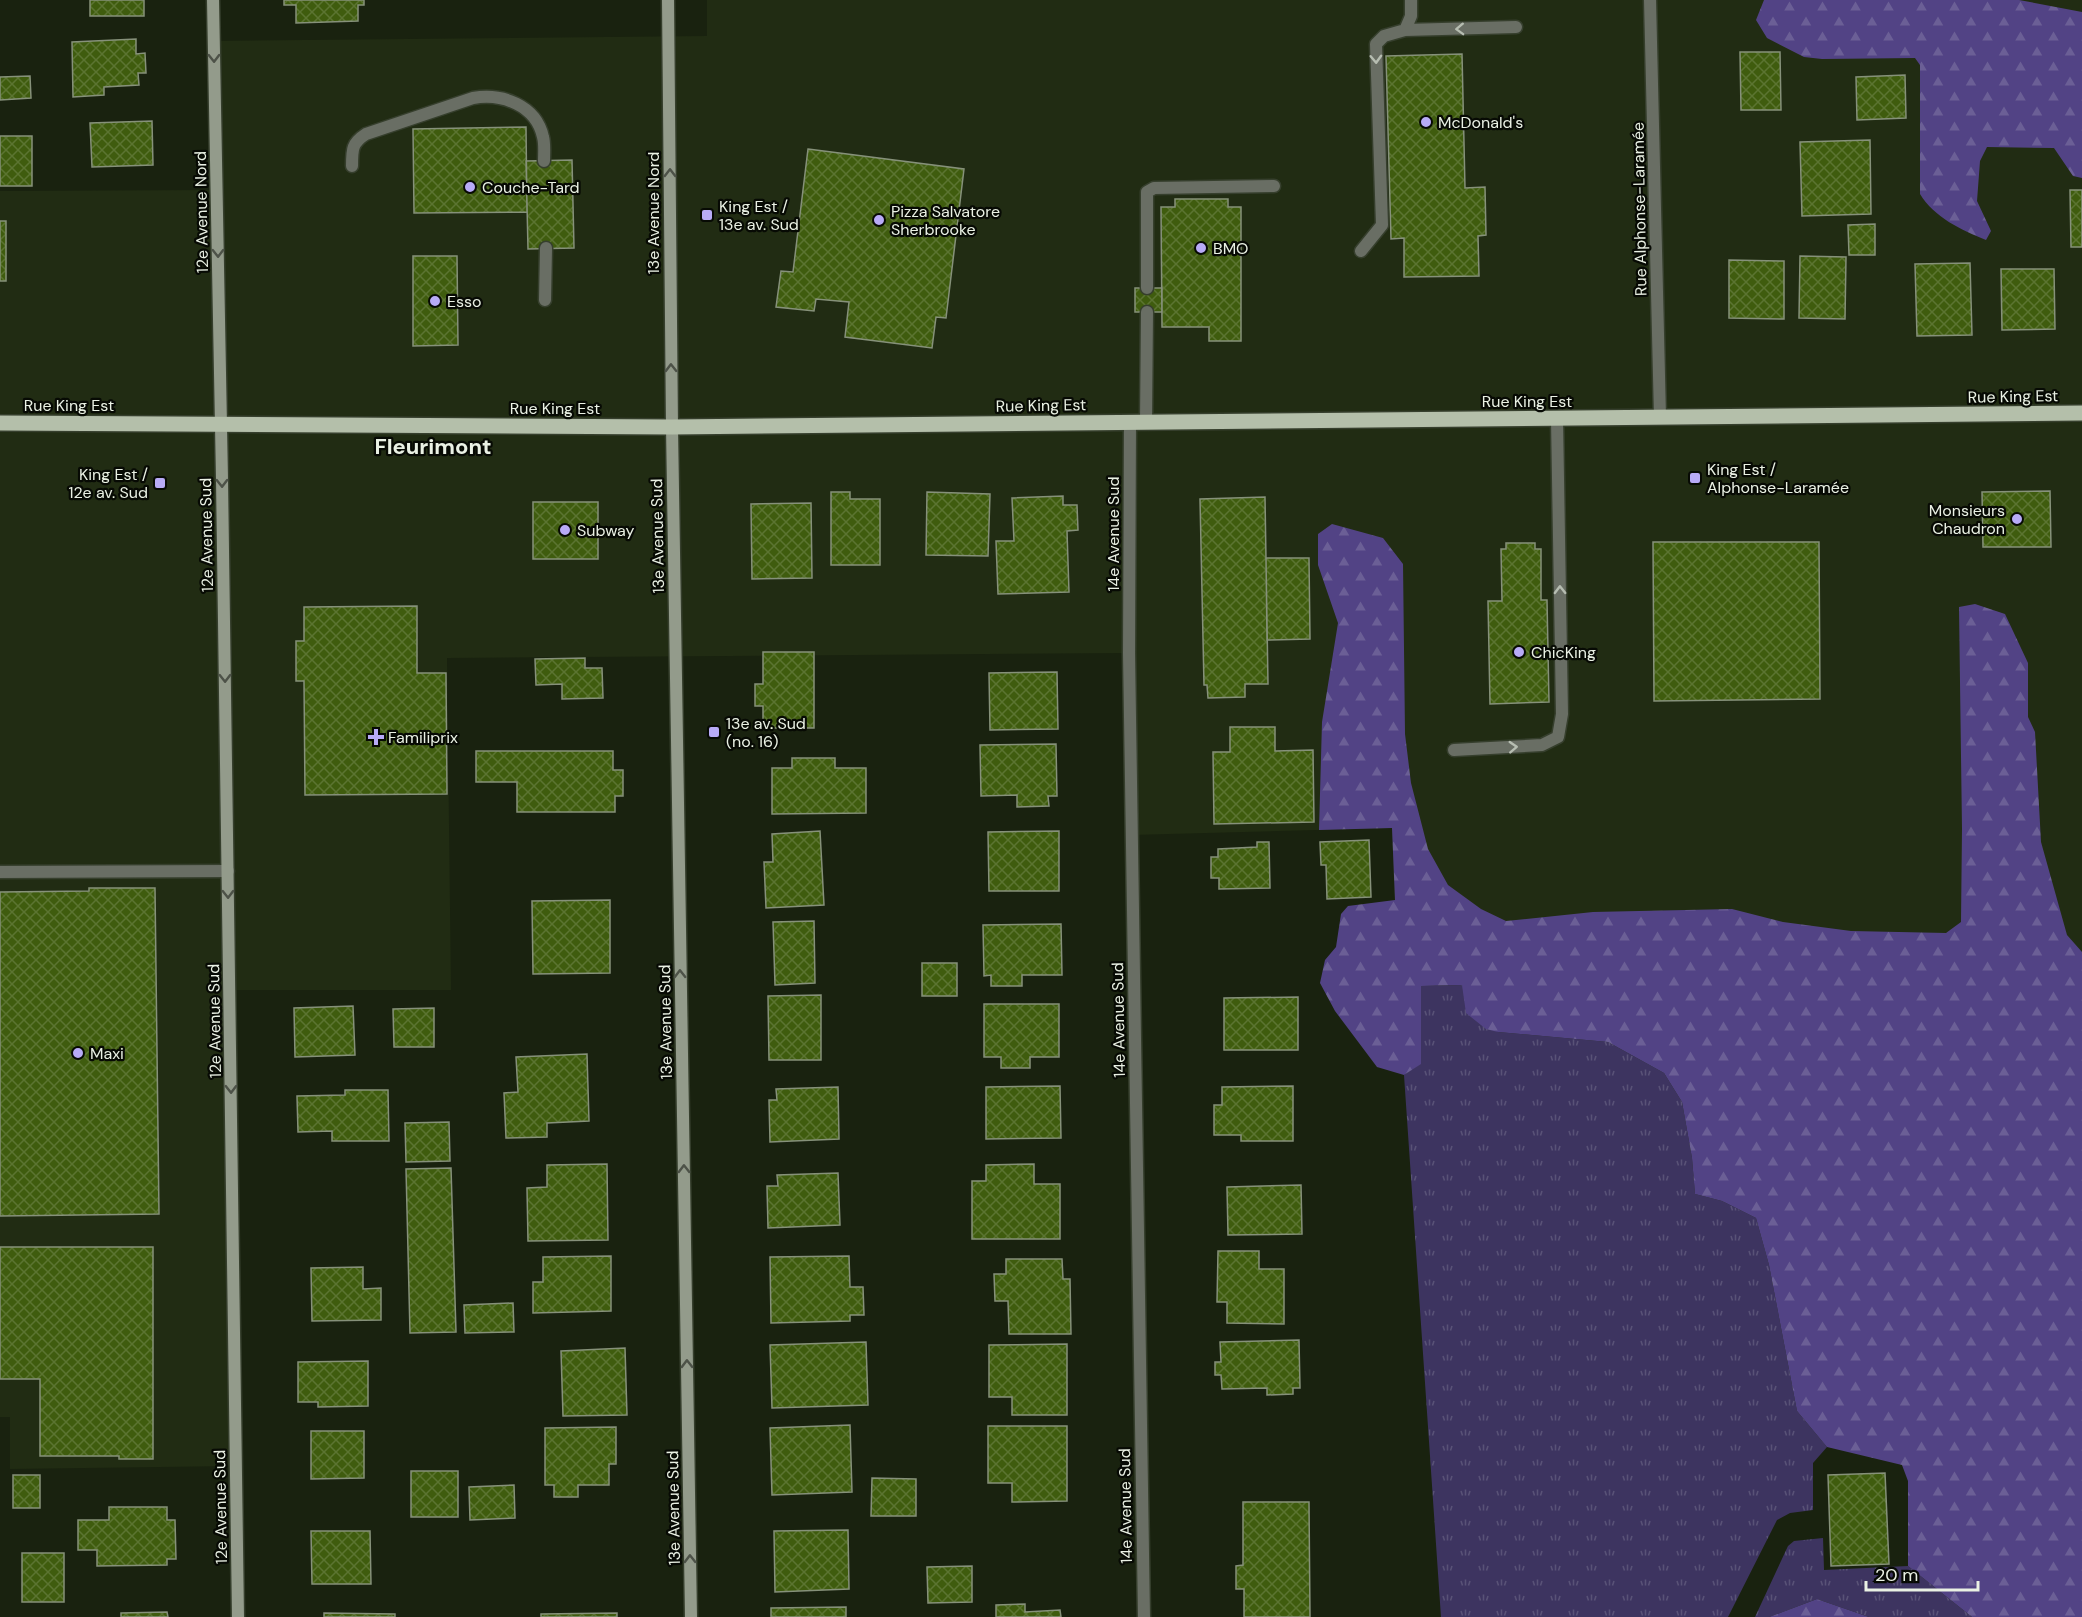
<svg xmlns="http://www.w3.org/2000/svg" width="2082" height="1617" font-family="'DM Sans',sans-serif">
<defs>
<pattern id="grass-tufts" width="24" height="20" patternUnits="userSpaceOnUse" patternTransform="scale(1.5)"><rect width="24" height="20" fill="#3d3460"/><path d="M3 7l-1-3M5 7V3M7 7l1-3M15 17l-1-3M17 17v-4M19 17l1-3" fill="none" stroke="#595277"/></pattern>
<pattern id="forest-firs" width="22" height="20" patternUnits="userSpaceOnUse" patternTransform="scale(1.5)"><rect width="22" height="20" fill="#524385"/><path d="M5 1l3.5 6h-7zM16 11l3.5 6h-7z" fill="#6b5f96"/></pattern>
<pattern id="building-cross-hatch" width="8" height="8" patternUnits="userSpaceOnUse" patternTransform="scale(1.5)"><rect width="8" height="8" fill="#3f5c0e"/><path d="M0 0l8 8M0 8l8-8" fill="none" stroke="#5b7431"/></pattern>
</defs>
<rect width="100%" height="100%" fill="#19220f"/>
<!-- built -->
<path fill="#212c13" d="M707,0H2082V969L1398,986L1392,828L1132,835L1129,653L447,658L451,990H230L236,1466L10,1469V1417H0V191L217,190L214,41L707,36Z"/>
<!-- grass -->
<path fill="url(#grass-tufts)" d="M1462,985L1498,1032L1608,1042L1664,1073L1682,1102L1692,1158L1695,1194L1722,1201L1756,1218L1769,1265L1797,1411L1827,1447L1813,1463V1510L1790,1513L1777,1520L1728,1617H1441L1404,1075L1421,1063V986Z
M1823,1538L1824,1570L1908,1566L1972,1617H1869L1817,1599L1769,1617H1755L1788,1546L1794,1541Z"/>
<!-- forest -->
<path fill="url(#forest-firs)" d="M1764,0H2019L2082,12V178L2073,176L2054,148L1987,147L1980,161L1977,201L1991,231L1986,240C1961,230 1934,217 1920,194V65L1915,58L1822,59L1804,57L1767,38L1756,20Z
M1332,524L1383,538L1403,564L1405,734L1411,783L1428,849L1448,885L1481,909L1506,921L1593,912L1732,909L1783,922L1851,931L1946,933L1961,922L1962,829L1959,607L1975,604L2005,614L2028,663V717L2035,732L2041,842L2067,935L2082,952V1617H1972L1908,1566V1481L1902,1465L1827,1447L1797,1411L1769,1265L1756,1218L1722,1201L1695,1194L1692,1158L1682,1102L1664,1073L1608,1042L1498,1032L1486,1029L1466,1013L1462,985L1421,986V1064L1404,1075L1377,1067L1335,1011L1320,983L1325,960L1336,947L1341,914L1348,906L1395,900L1392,828L1319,830L1322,722L1338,623L1318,565V534Z
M1817,1599L1869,1617H1769Z"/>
<!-- building -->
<path fill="url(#building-cross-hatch)" stroke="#86917a" stroke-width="1.5" d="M90,0H144V16H90Z
M284,0H364V5H358V21L296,23V5H284Z
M136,39V54L145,53L146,73H138L139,85L104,87V95L73,97L72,42Z
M1740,52H1780L1781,110H1741Z
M1462,54L1465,188L1485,187L1486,235L1478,236L1479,276L1404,277V238L1391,239L1386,56Z
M1905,75L1906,118L1857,120L1856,77Z
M30,76L31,98L0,100V77Z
M152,121L153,165L92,167L90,123Z
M526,127L527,212L414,213L413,129Z
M0,136H32V186H0Z
M1870,140L1871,214L1802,216L1800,142Z
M808,149L964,169L946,318L936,317L932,348L845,337L849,302L816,299L814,311L776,307L781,271L793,272Z
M572,160L574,248L528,249L526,161Z
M2070,190H2082V247H2071Z
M1175,199H1228V207H1241V341H1209V327H1162L1161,207H1175Z
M0,221H6V281H0Z
M1875,224V255H1849L1848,225Z
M413,256H457L458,345L413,346Z
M1800,256L1846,257L1845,319L1799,318Z
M1729,260L1784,261V319L1729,318Z
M1970,263L1972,335L1917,336L1915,264Z
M2001,269H2054L2055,329L2002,330Z
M1135,288H1162V312H1135Z
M2050,491L2051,547H1983L1982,492Z
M831,492H850V499H880V565H831Z
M927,492L990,494L988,556L926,555Z
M1063,496V505H1077L1078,530L1067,531L1069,592L998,594L996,541H1014L1012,498Z
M1265,497L1268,684H1245V697L1208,698L1207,685H1204L1200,499Z
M533,502H598V559H533Z
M811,503L812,578L752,579L751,504Z
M1653,542H1819L1820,699L1654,701Z
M1506,543H1535V549H1541V600H1547L1549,702L1490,704L1488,601H1502L1501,549H1506Z
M1266,558H1309L1310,639L1267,640Z
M417,606V673H446L447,794L305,795L304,681H296V641H304V607Z
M763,652H814V728H763V706H755V684H763Z
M585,658V668H602L603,698L562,699V684L536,685L535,659Z
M1057,672L1058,729L990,730L989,673Z
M1230,727H1275V751L1313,750L1314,822L1214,824L1213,752H1230Z
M1056,744L1057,796H1048L1049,806L1017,807V795L981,796L980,745Z
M476,751H613V770H623V796H615V812H517V782H476Z
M792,758H835V768H866V813L772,814V768H792Z
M820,831L824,905L766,908L764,862H773L772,834Z
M1059,831V891H989L988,832Z
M1369,840L1371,897L1327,899L1326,865H1321L1320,842Z
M1257,842H1269L1270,888L1219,889V878H1211V857H1218V849L1257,847Z
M89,888H155L159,1214L0,1216V892L89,891Z
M610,900V973L533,974L532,901Z
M814,921L815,983L775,985L773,922Z
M1061,924L1062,975H1022V986H991V975L984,976L983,925Z
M922,963H957V996H922Z
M821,995V1060H769L768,996Z
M1298,997V1050H1224V998Z
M984,1004H1059V1057H1030V1068H1001V1057H984Z
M353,1006L355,1055L295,1057L294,1008Z
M434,1008V1047H394L393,1009Z
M587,1054L589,1121L547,1123V1137L506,1138L504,1093L518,1092L516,1057Z
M1060,1086L1061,1138L986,1139V1087Z
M1293,1086V1141H1241V1135H1214V1105H1222V1087Z
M838,1087L839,1139L770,1142L769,1100H777L776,1089Z
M345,1090H388L389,1141H332V1131L298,1132L297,1096L345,1095Z
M449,1122L450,1161L406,1162L405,1123Z
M607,1164L608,1240L528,1241L527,1188L547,1187V1165Z
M1034,1164V1184H1060V1239H972V1181H986V1165Z
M451,1168L456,1332L410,1333L406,1169Z
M838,1173L840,1225L768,1228L767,1186H778L777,1175Z
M1301,1185L1302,1234L1228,1235L1227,1187Z
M0,1247H153V1459H119V1456H40V1379H0Z
M1218,1251H1259V1269H1284V1324L1227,1323V1302H1217Z
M611,1256V1311L533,1313V1282H543V1257Z
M849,1256L850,1287H863L864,1315H850V1321L771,1323L770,1257Z
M1006,1259H1062L1063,1279H1070L1071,1334H1009L1008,1301H995L994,1274H1006Z
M363,1267V1289L381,1288V1320L312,1321L311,1268Z
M513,1303L514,1332L465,1333L464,1305Z
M1299,1340L1300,1388H1293V1394L1267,1395V1388L1222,1389L1221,1375H1215V1362H1221L1220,1342Z
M866,1342L868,1405L772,1408L770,1345Z
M1067,1344V1415H1012V1397H989V1345Z
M625,1348L627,1415L563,1416L561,1351Z
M368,1361V1406L318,1407V1402H298V1362Z
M850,1425L852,1492L772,1495L770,1428Z
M988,1426H1067V1501L1012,1502V1483H988Z
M616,1427V1464H609V1485H578V1497H554V1485H545V1428Z
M311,1431H364V1478L311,1479Z
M411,1471H458V1517H411Z
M1885,1473L1889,1564L1831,1566L1828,1475Z
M13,1475H40V1508H13Z
M872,1478L916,1479V1516H871Z
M514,1485L515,1518L470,1520L469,1487Z
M1243,1502H1309L1310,1617H1244V1589H1236V1566L1243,1565Z
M109,1507H167V1520H175L176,1559H167V1565L97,1566V1550H78V1520H109Z
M848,1530L849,1589L775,1592L774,1531Z
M311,1531H370L371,1584H312Z
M22,1553H64V1602H22Z
M972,1566V1602L928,1603L927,1567Z
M1025,1604V1612L1060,1610L1061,1617H996V1605Z
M846,1607V1617H771V1608Z
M167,1612L168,1617H121V1613Z
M324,1613L395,1614V1617H324Z
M617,1613V1617H541V1614Z"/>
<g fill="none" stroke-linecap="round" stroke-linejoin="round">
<defs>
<path id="lane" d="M1405,30L1516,27
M352,166C352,149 352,143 366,134L473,98C502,93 536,105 543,137C545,144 544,153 544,161
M1361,251L1382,225L1376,44L1384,36L1405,30L1411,16V0
M1147,288V192L1154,188L1274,186
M545,300L546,248
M1146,422L1147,312
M1454,750L1542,745L1558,737L1562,714L1557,419
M0,872L228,871"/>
<path id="street" d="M1650,0L1660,417
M1130,422L1129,653L1144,1617"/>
<path id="secondary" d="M213,0L222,479L238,1617
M668,0L672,427L691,1617"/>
<path id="primary" d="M0,423L672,427L2082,413"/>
</defs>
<!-- lane casing -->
<use href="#lane" stroke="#363f2d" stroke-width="15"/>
<!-- street casing -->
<use href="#street" stroke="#363f2d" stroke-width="15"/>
<!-- secondary casing -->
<use href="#secondary" stroke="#363f2d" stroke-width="15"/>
<!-- primary casing -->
<use href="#primary" stroke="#363f2d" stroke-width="18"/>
<!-- lane -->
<use href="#lane" stroke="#696e64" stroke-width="12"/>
<!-- street -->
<use href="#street" stroke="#696e64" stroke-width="12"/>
<!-- secondary -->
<use href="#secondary" stroke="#939b8b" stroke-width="12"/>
<!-- primary -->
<use href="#primary" stroke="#b4bfaa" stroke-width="15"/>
</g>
<!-- one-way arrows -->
<defs><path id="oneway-chevron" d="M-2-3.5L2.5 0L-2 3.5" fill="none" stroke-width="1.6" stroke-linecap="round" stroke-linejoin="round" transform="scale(1.5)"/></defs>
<g stroke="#b6bdb1">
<use href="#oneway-chevron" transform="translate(1460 29) rotate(178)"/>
<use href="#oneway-chevron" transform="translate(1376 59) rotate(88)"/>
<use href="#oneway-chevron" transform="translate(1560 590) rotate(-91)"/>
<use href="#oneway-chevron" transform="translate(1513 747) rotate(-3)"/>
</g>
<g stroke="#4d5248">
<use href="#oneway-chevron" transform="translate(214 58) rotate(89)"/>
<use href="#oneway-chevron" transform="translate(670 173) rotate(-90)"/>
<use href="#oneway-chevron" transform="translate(218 253) rotate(89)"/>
<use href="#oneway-chevron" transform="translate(671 368) rotate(-91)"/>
<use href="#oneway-chevron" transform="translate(222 483) rotate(89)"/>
<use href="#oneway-chevron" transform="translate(225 678) rotate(89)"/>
<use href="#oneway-chevron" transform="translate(228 894) rotate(89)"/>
<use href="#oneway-chevron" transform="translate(680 974) rotate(-91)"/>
<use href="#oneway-chevron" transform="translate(231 1089) rotate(89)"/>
<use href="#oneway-chevron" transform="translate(684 1169) rotate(-91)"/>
<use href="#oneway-chevron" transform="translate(687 1364) rotate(-91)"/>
<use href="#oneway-chevron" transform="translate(690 1559) rotate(-91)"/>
</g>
<!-- markers -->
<g fill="#b8abf7" stroke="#070a04" stroke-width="2">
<circle cx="1426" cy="122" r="6"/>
<circle cx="470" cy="187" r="6"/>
<rect x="701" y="209" width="12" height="12" rx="3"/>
<circle cx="879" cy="220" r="6"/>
<circle cx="1201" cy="248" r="6"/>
<circle cx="435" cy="301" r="6"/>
<rect x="1689" y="472" width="12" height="12" rx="3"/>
<rect x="154" y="477" width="12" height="12" rx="3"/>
<circle cx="2017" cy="519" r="6"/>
<circle cx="565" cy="530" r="6"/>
<circle cx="1519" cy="652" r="6"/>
<rect x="708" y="726" width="12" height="12" rx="3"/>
<path d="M373 728h6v6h6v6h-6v6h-6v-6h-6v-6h6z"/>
<circle cx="78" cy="1053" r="6"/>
</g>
<g text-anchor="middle" stroke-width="4.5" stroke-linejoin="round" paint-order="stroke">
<!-- poi labels -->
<g font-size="16" fill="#eaf1e4" stroke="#070a04" text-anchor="start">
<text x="1438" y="128">McDonald's</text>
<text x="482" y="193">Couche-Tard</text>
<text x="719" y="212">King Est /<tspan x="719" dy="18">13e av. Sud</tspan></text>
<text x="891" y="217">Pizza Salvatore<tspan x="891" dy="18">Sherbrooke</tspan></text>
<text x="1213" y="254">BMO</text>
<text x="447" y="307">Esso</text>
<text x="1707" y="475">King Est /<tspan x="1707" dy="18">Alphonse-Laramée</tspan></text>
<text x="148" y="480" text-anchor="end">King Est /<tspan x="148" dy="18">12e av. Sud</tspan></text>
<text x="2005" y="516" text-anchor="end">Monsieurs<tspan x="2005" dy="18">Chaudron</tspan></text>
<text x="577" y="536">Subway</text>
<text x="1531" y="658">ChicKing</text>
<text x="726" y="729">13e av. Sud<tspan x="726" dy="18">(no. 16)</tspan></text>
<text x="388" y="743">Familiprix</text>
<text x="90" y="1059">Maxi</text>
</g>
<!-- street labels -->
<g font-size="16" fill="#eaf1e4" stroke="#070a04">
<text transform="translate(1639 209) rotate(-91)" y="6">Rue Alphonse-Laramée</text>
<text transform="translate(201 212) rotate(-91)" y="6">12e Avenue Nord</text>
<text transform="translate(653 213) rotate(-90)" y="6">13e Avenue Nord</text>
<text transform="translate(2013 396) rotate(-1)" y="6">Rue King Est</text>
<text x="1527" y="407">Rue King Est</text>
<text x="69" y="411">Rue King Est</text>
<text transform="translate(1041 405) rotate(-1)" y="6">Rue King Est</text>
<text x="555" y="414">Rue King Est</text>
<text transform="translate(1113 534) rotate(-90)" y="6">14e Avenue Sud</text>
<text transform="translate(206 535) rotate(-91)" y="6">12e Avenue Sud</text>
<text transform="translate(657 536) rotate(-91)" y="6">13e Avenue Sud</text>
<text transform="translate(1118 1020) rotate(-91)" y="6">14e Avenue Sud</text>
<text transform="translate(214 1021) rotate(-91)" y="6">12e Avenue Sud</text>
<text transform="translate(665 1022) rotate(-91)" y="6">13e Avenue Sud</text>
<text transform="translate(1125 1506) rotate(-91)" y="6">14e Avenue Sud</text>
<text transform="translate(220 1507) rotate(-91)" y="6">12e Avenue Sud</text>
<text transform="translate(673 1508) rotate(-91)" y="6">13e Avenue Sud</text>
</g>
<!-- district labels -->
<g font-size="22" font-weight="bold" fill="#eaf1e4" stroke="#070a04">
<text x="433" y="454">Fleurimont</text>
</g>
</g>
<!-- scale -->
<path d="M1866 1581v9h112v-9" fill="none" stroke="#eaf1e4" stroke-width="3"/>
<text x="1875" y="1581" font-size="18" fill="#eaf1e4" stroke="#070a04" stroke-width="4.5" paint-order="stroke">20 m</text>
</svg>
